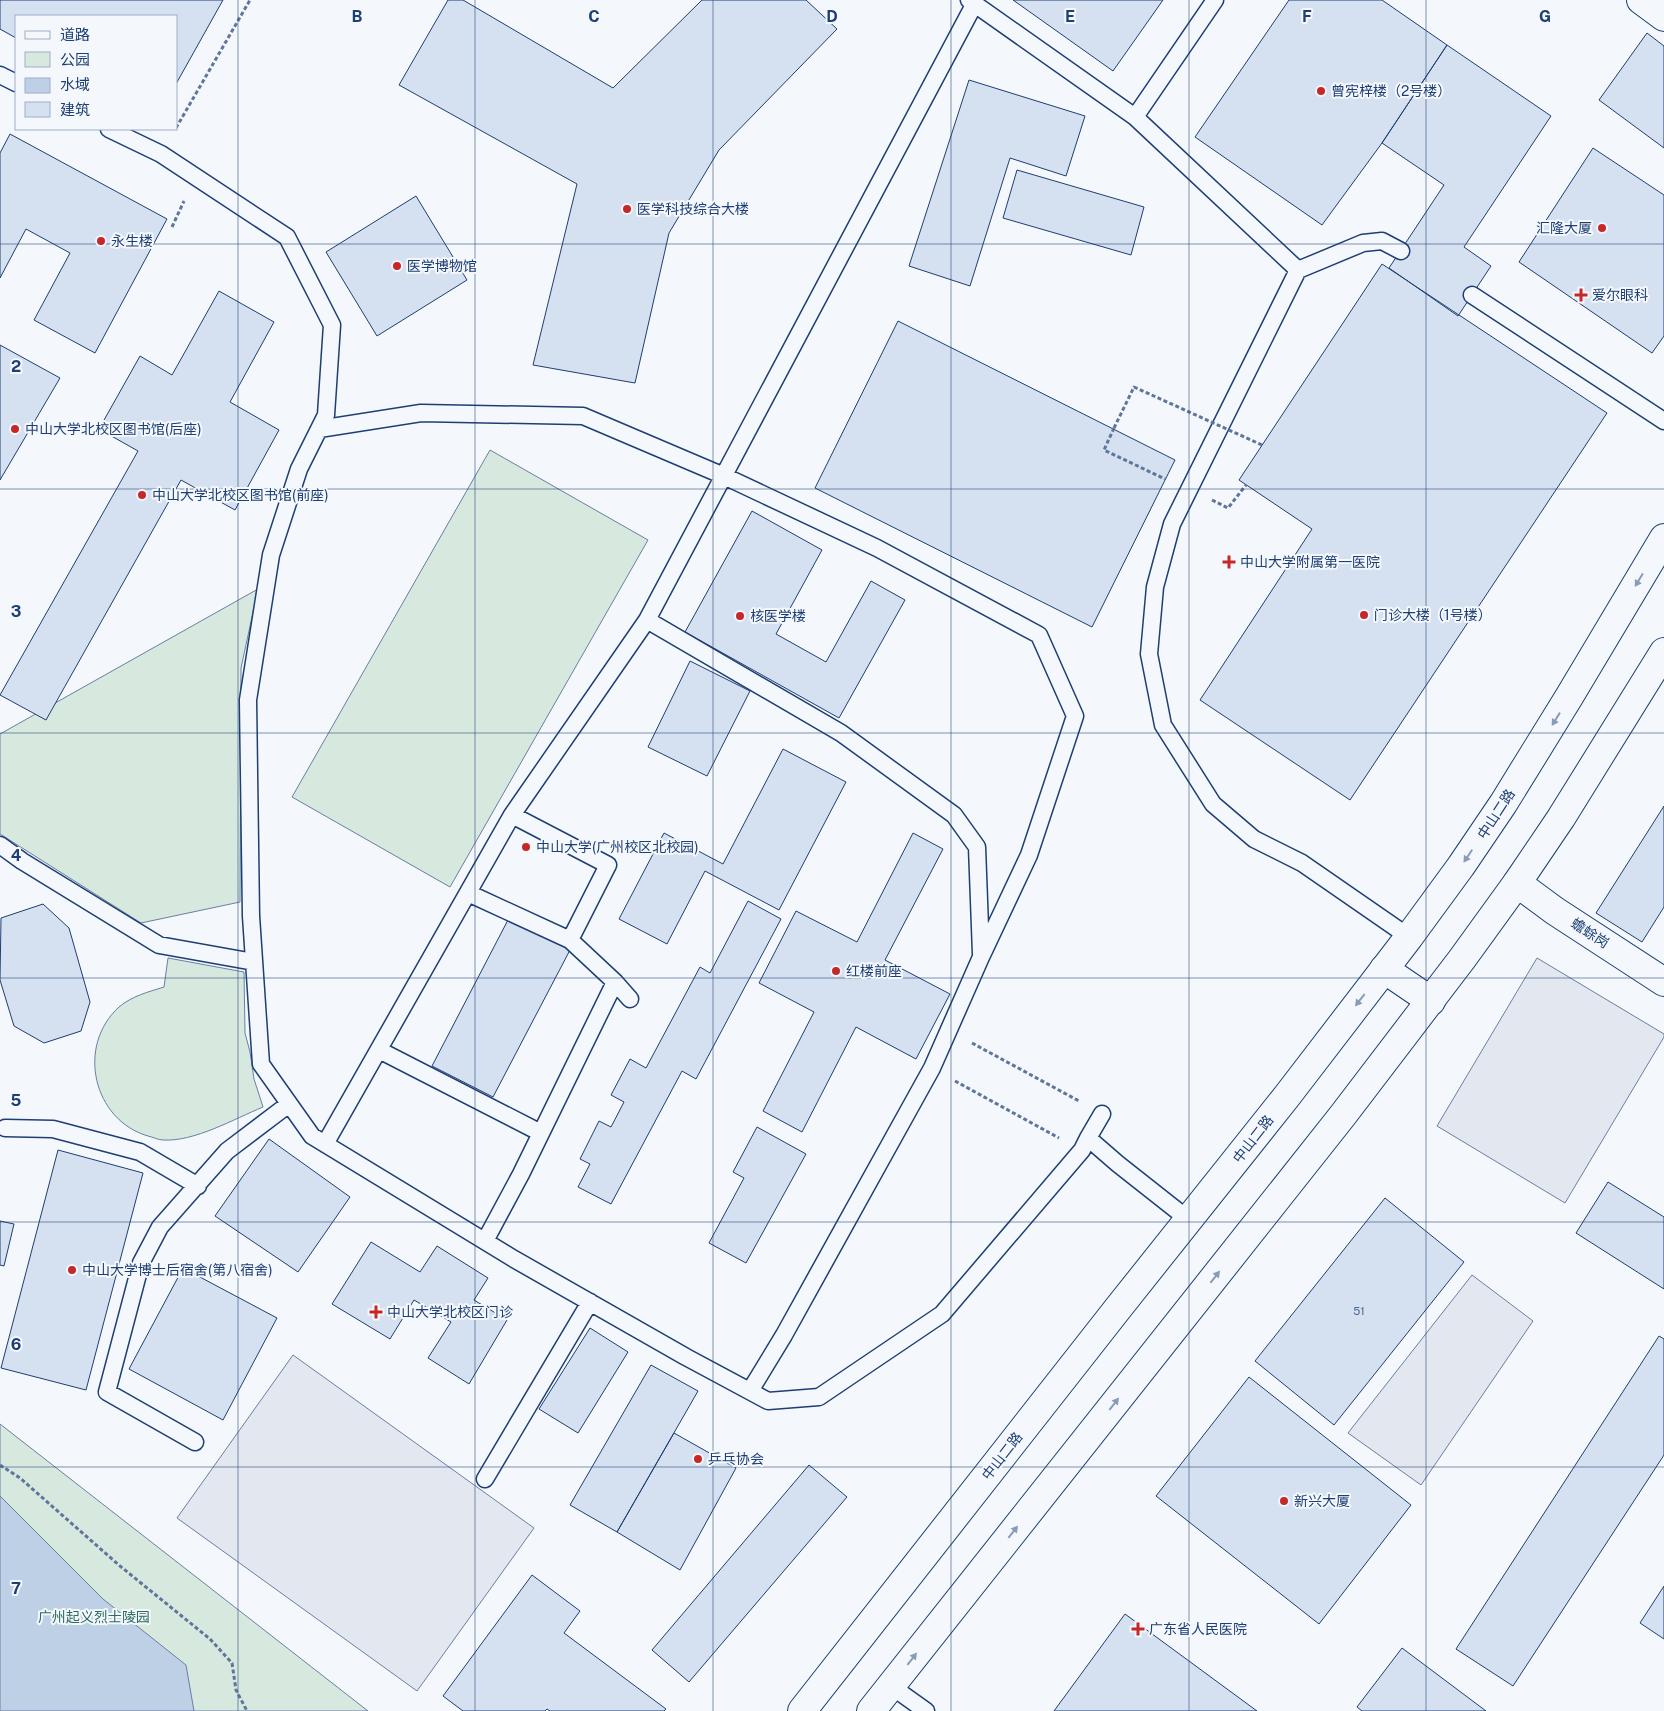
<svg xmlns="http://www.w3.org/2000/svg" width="1664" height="1711" font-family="'Public Sans','Noto Sans SC',sans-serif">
<rect width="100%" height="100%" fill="#f4f7fb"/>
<!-- green -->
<path fill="#d7e8df" stroke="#687fa3" d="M490,450L648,540L450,887L292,797Z
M258,589L241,668L240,902L141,923L0,834V734Z
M168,958L244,972L245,1033L250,1052L254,1079L263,1107C234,1119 194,1142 163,1140C158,1140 153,1137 148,1136C93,1120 76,1046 119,1007C132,996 148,992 164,987Z
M0,1424L368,1711H0Z"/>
<!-- parking -->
<path fill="#e3e8f0" stroke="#687fa3" d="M1537,958L1664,1034V1037L1565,1203L1437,1126Z
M1472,1275L1533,1321L1421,1485L1348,1433Z
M293,1355L534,1528L417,1691L177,1518Z"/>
<!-- water -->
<path fill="#bed0e5" stroke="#687fa3" d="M0,1496L103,1599L186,1665L194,1711H0Z"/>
<!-- building -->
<path fill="#d5e0f0" stroke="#1d3f73" d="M0,0H223L176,84V16H16V38L0,29Z
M448,0H463L613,88L702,0H806L837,29L719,150L669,233L635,383L533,365L577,184L399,85Z
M1013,0H1163L1113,71Z
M1289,0H1382L1447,45L1382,143L1322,225L1195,137Z
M1647,33L1664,46V148L1599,100Z
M1447,45L1551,116L1464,247L1491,266L1458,316L1389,268L1444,185L1382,143Z
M969,80L1085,116L1066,176L1010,158L970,286L909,266Z
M10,134L167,219L95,353L34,320L70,253L26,229L0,278V153Z
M1593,148L1664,195V336L1652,353L1519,262Z
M1017,170L1144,207L1131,255L1003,218Z
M416,196L467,280L377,336L326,252Z
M1382,264L1607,413L1350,800L1200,700L1312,529L1239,480Z
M219,291L274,322L230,402L279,430L235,510L181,480L46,720L0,695L138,451L99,429L140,356L172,375Z
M898,321L1175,460L1092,627L815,488Z
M0,345L60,378L0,480Z
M752,511L822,550L776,634L826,662L871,581L905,600L839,718L685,632Z
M690,661L750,691L707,776L648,747Z
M783,749L846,782L779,910L705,871L667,944L619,919L664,833L723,864Z
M1664,806V907L1642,942L1596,913Z
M913,833L943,849L885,960L950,994L916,1059L856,1027L802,1132L763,1111L814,1012L759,983L796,911L857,942Z
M748,901L781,919L696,1079L682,1071L611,1204L578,1187L590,1164L580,1159L599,1121L611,1127L624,1102L611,1095L630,1059L646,1068L700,967L710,973Z
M43,904L69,928L90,1002L81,1031L44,1043L14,1026L0,980L1,918Z
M509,918L570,950L493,1097L432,1066Z
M757,1127L806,1154L746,1263L709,1243L744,1178L733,1172Z
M269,1139L350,1197L298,1272L215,1216Z
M58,1150L143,1173L86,1390L1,1368Z
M1608,1182L1664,1217V1289L1576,1233Z
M1385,1198L1464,1262L1334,1425L1255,1361Z
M0,1221L14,1224L4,1266L0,1265Z
M371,1242L420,1272L437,1246L488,1278L474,1300L507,1320L469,1384L428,1358L451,1322L414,1300L390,1339L332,1304Z
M183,1268L277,1318L223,1420L129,1369Z
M590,1328L628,1352L578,1433L539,1409Z
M1659,1336L1664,1339V1455L1513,1686L1456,1649Z
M651,1365L698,1391L617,1532L570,1505Z
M1249,1377L1411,1505L1319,1624L1156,1496Z
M674,1433L736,1468L680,1570L617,1532Z
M809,1465L847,1497L689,1682L652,1650Z
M532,1575L580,1611L564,1633L666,1709L664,1711H550L547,1709L545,1711H463L443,1696Z
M1664,1586V1639L1640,1623Z
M1125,1614L1257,1711H1054Z
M1402,1648L1486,1711H1362L1357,1707Z"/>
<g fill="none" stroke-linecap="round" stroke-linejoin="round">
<defs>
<path id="service" d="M969,0L1135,117L1298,270L1363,243L1382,241L1401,251
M0,75L16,83
M1135,117L1215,0
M109,129L161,154L287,237L332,325L326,415L299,469L271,555L248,700L251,916L261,1064L312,1136L514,1259L686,1357L768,1401L819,1397L942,1314L1082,1150L1088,1138L1118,1164L1189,1220
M1298,270L1172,524L1155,587L1149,654L1163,725L1213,804L1254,839L1302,863L1409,937
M1472,295L1664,421
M319,429L421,413L583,416L724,476L877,548L1039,635L1075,716L1029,855L981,957L932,1068L784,1335L750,1391
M647,620L841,733L954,815L977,847L981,954
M512,815L608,865L570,940L615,982L630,999
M0,845L22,861L159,945L254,962
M468,893L570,940
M379,1050L541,1133
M5,1128L53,1129L140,1152L198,1186
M1088,1138L1102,1114
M325,1144L512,815L647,620L975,3
M485,1241L521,1174L615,982
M195,1442L107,1392L141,1263L160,1227L227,1151L289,1104
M485,1479L590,1302
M891,1686L926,1711"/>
<path id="minor" d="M1641,0L1664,17
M1517,883L1555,911L1664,982"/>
<path id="tertiary" d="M1384,969L1431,1001"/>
<path id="primary" d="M802,1711L1119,1307L1287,1096L1409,937L1461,866L1503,804L1569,697L1664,538
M871,1711L1343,1115L1462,959L1517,883L1561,818L1664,652"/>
</defs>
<!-- service casing -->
<use href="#service" stroke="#1d3f73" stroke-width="19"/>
<!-- minor casing -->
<use href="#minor" stroke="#1d3f73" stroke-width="30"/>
<!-- tertiary casing -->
<use href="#tertiary" stroke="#1d3f73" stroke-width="30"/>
<!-- primary casing -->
<use href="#primary" stroke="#1d3f73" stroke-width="30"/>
<!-- path -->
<path stroke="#5e769c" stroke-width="3" stroke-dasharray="4 2.5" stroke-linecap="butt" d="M176,128L250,0
M172,227L184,201
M1114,428L1104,450L1165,479
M1212,500L1228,508L1246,485
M972,1043L1079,1101
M955,1081L1059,1138
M0,1465L20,1478L120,1566L210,1639L232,1663L236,1690L247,1711"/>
<!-- service -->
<use href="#service" stroke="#f4f7fb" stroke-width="16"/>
<!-- minor -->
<use href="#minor" stroke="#f4f7fb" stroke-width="28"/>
<!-- tertiary -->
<use href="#tertiary" stroke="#f4f7fb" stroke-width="28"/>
<!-- primary -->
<use href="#primary" stroke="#f4f7fb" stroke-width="28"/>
<!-- path-bridge -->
<path stroke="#5e769c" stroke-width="3" stroke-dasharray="4 2.5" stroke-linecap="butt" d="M1114,428L1134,387L1262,445"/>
</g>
<!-- one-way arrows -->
<defs><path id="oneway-solid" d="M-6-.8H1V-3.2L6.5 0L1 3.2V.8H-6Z" transform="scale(1.25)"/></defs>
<g fill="#889bb7">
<use href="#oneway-solid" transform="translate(1639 580) rotate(121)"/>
<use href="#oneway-solid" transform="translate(1556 719) rotate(122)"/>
<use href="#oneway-solid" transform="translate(1468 856) rotate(124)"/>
<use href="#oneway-solid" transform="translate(1360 1000) rotate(128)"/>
<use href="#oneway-solid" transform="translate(1215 1277) rotate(-52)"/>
<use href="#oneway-solid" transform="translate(1114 1404) rotate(-52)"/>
<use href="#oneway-solid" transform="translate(1013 1532) rotate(-52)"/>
<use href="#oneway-solid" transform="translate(912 1659) rotate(-52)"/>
</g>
<!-- grid -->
<path fill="none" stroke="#1d3f73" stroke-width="1" stroke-opacity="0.55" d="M238,0V1711M475,0V1711M713,0V1711M951,0V1711M1189,0V1711M1426,0V1711M0,244H1664M0,489H1664M0,733H1664M0,978H1664M0,1222H1664M0,1467H1664"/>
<!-- markers -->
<g fill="#c62828" stroke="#f4f7fb" stroke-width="2">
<circle cx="1321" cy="91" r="5"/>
<circle cx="627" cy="209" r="5"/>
<circle cx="1602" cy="228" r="5"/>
<circle cx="101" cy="241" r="5"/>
<circle cx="397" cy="266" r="5"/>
<path d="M1578.5 287.5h5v5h5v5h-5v5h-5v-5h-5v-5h5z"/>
<circle cx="15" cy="429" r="5"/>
<circle cx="142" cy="495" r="5"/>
<path d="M1226.5 554.5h5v5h5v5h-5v5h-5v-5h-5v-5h5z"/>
<circle cx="1364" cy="615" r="5"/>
<circle cx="740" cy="616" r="5"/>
<circle cx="526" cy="847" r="5"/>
<circle cx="836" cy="971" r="5"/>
<circle cx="72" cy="1270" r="5"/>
<path d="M373.5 1304.5h5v5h5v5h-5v5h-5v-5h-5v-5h5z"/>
<circle cx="698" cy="1459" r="5"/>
<circle cx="1284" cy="1501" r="5"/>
<path d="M1135.5 1621.5h5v5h5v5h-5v5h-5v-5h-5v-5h5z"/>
</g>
<g text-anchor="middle" stroke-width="4" stroke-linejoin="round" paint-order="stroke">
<!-- number labels -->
<g font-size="11" fill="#4b6792">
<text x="1359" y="1315">51</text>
</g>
<!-- poi labels -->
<g font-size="14" fill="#1d3f73" stroke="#f4f7fb" text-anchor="start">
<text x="1331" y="96">曾宪梓楼（2号楼）</text>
<text x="637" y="214">医学科技综合大楼</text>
<text x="1592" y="233" text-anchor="end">汇隆大厦</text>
<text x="111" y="246">永生楼</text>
<text x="407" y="271">医学博物馆</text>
<text x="1592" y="300">爱尔眼科</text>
<text x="25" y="434">中山大学北校区图书馆(后座)</text>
<text x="152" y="500">中山大学北校区图书馆(前座)</text>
<text x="1240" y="567">中山大学附属第一医院</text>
<text x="1374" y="620">门诊大楼（1号楼）</text>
<text x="750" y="621">核医学楼</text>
<text x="536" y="852">中山大学(广州校区北校园)</text>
<text x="846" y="976">红楼前座</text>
<text x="82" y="1275">中山大学博士后宿舍(第八宿舍)</text>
<text x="387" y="1317">中山大学北校区门诊</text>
<text x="708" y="1464">乒乓协会</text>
<text x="1294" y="1506">新兴大厦</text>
<text x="1149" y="1634">广东省人民医院</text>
</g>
<!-- street labels -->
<g font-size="14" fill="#1d3f73" stroke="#f4f7fb">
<text transform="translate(1496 814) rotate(-57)" y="5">中山二路</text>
<text transform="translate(1590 933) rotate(33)" y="5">蟾蜍岗</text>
<text transform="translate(1253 1139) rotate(-52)" y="5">中山二路</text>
<text transform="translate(1002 1456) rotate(-52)" y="5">中山二路</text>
</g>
<!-- park labels -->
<g font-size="14" fill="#2c6c60" stroke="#f4f7fb">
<text x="94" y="1622">广州起义烈士陵园</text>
</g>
</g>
<g font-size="16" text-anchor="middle" font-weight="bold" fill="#1d3f73" stroke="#f4f7fb" stroke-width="4" stroke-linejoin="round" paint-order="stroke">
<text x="357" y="22">B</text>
<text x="594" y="22">C</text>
<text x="832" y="22">D</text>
<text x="1070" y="22">E</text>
<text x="1307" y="22">F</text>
<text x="1545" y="22">G</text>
<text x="16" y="372">2</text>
<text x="16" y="617">3</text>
<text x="16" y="861">4</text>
<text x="16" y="1106">5</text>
<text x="16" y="1350">6</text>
<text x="16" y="1594">7</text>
</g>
<!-- legend -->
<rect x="15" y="15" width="162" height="115" fill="#f4f7fb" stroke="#9eadc5"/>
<rect x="25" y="31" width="25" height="8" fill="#f4f7fb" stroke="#9eadc5"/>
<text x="60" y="40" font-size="15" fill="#1d3f73">道路</text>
<rect x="25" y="52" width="25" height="15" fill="#d7e8df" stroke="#9eadc5"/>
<text x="60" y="65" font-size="15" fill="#1d3f73">公园</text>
<rect x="25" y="78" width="25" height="15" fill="#bed0e5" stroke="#9eadc5"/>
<text x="60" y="90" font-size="15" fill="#1d3f73">水域</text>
<rect x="25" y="102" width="25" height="15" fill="#d5e0f0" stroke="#9eadc5"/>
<text x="60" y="115" font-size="15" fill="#1d3f73">建筑</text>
</svg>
